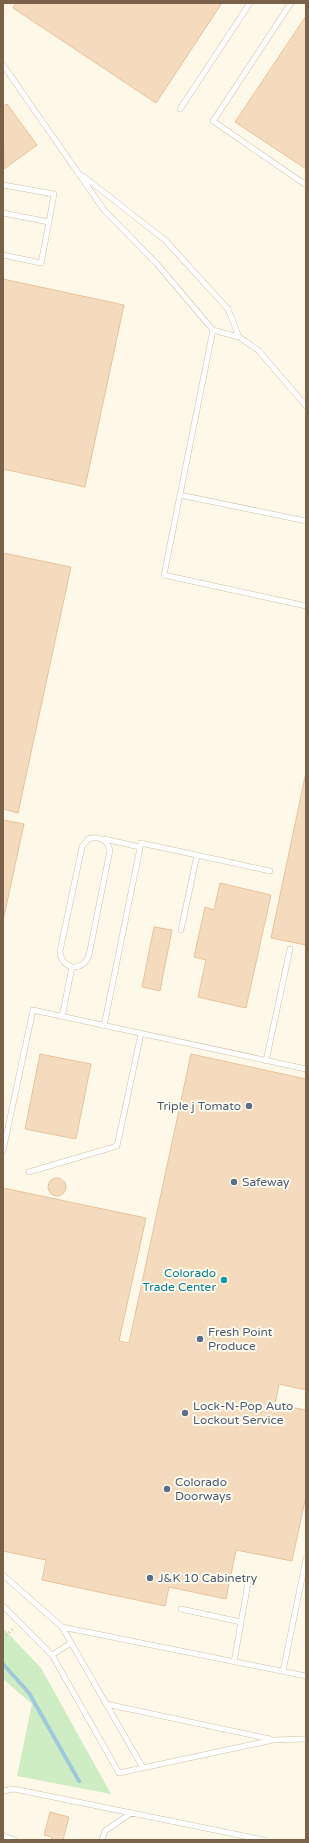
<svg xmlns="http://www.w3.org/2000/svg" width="309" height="1843" font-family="'Varela Round',sans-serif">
<rect width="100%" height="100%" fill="#fef8e8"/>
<!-- green -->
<path fill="#cfedc4" d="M3,1628L41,1668L111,1794L17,1776L32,1704L3,1679Z"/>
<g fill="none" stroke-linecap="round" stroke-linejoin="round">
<!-- stream -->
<path stroke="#a0cadc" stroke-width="4" d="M3,1664L29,1693L79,1781"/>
</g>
<!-- building -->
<path fill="#f5dbbd" stroke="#e9c49d" d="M16,3H222L156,103L13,8Z
M306,16V169L235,122Z
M7,104L37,145L4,169L3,106Z
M3,279L124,305L85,487L3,469Z
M3,553L71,567L18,813L3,809Z
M306,772V945L271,938Z
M3,820L24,824L3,921Z
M220,883L271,895L246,1008L198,997L206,960L194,957L205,907L214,910Z
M154,927L172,930L160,991L142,987Z
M40,1054L91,1064L76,1139L25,1129Z
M191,1054L306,1079V1390L279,1384L275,1404L306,1410V1496L292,1561L236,1550L226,1599L169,1587L165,1606L42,1580L46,1560L3,1551V1188L146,1218L119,1341L129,1343Z
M48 1187a9 9 0 1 1 18 0a9 9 0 1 1-18 0Z
M50,1812L69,1817L63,1840H51L52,1837L44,1835Z"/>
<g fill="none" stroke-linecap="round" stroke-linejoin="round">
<defs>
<path id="lane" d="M291,3L213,121L306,185
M3,65L104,210L157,264L213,330L239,337L258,350L306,406
M180,109L250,3
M83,176L165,240L228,309L239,337
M3,185L54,194L49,222
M3,213L49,222L41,263L3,255
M213,330L164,575L306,606
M180,495L306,521
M92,838C102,837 107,841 110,850L89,955C83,973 61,970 60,951L82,847L88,839Z
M104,839L140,847
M181,930L197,855
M62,1017L72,967
M104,1026L141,843L270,871
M266,1061L290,949
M3,1151L33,1010L306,1069
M29,1172L117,1146L141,1034
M3,1575L62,1627L143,1768
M3,1606L52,1655L119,1773L273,1740L306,1739
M181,1609L241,1622
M62,1627L306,1676
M52,1655L71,1643
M234,1662L248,1583
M283,1671L306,1559
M106,1704L270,1739
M3,1791L14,1789L264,1840
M3,1836L15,1840
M102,1840L105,1831L131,1813"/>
</defs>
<!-- lane casing -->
<use href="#lane" stroke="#d1c1ac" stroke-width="6"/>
<!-- path -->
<path stroke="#dbbfa0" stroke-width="2.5" stroke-dasharray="1 3" stroke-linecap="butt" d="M3,1638L15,1627"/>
<!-- lane -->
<use href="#lane" stroke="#fff" stroke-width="5"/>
</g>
<!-- markers -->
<g fill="#5c6f8a" stroke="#fffbef" stroke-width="1.5">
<circle cx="249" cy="1106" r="4"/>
<circle cx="234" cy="1182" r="4"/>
<circle cx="200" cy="1339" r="4"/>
<circle cx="185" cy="1413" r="4"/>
<circle cx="167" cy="1489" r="4"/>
<circle cx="150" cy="1578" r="4"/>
</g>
<circle fill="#0f9aa8" stroke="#fffbef" stroke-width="1.5" cx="224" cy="1280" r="4"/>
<g text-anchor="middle" stroke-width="4" stroke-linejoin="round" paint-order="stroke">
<!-- service labels -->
<g font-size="12" fill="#4e5e75" stroke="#fffbef" text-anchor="start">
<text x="241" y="1110" text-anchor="end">Triple j Tomato</text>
<text x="242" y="1186">Safeway</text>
<text x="208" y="1336">Fresh Point<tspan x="208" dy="14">Produce</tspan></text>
<text x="193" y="1410">Lock-N-Pop Auto<tspan x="193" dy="14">Lockout Service</tspan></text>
<text x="175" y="1486">Colorado<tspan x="175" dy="14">Doorways</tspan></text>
<text x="158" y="1582">J&amp;K 10 Cabinetry</text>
</g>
<!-- culture labels -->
<g font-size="12" fill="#0d838f" stroke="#fffbef" text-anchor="end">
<text x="216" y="1277">Colorado<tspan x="216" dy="14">Trade Center</tspan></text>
</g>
</g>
<!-- border -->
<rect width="309" height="1843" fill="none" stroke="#7a6149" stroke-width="8"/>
</svg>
